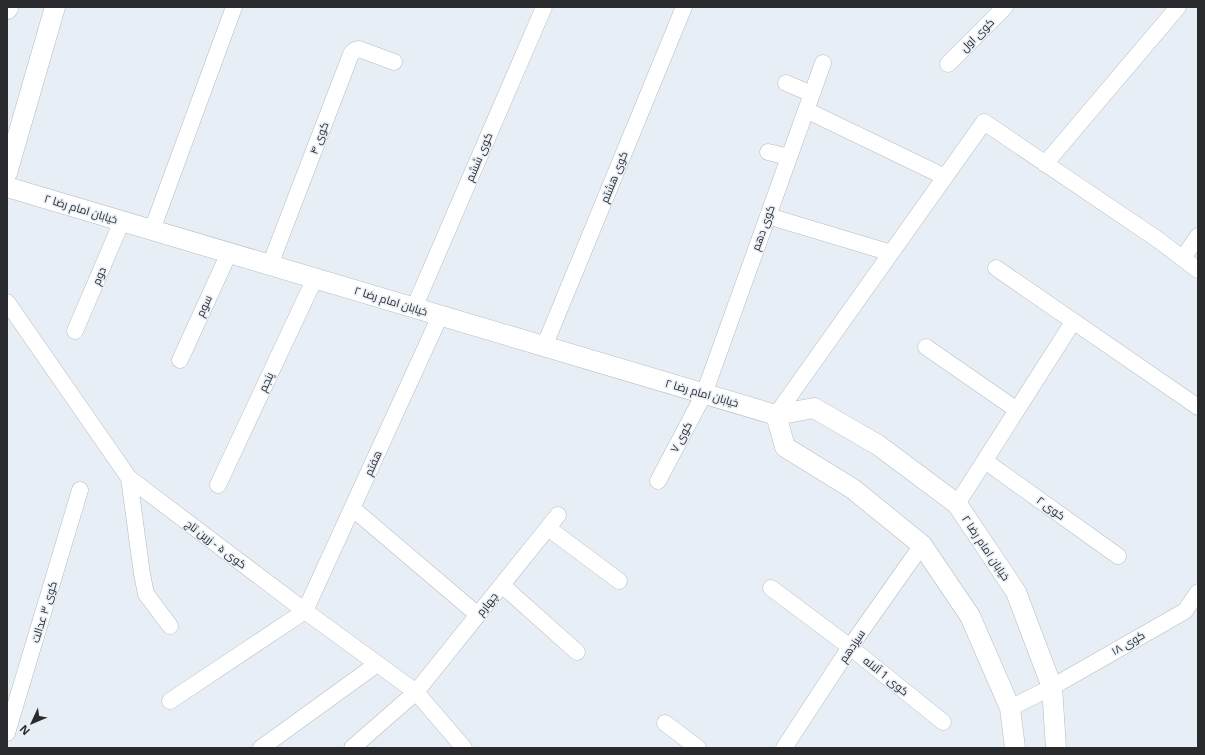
<svg xmlns="http://www.w3.org/2000/svg" width="1205" height="755" font-family="'Open Sans',Cairo,sans-serif">
<rect width="100%" height="100%" fill="#e8eef5"/>
<g fill="none" stroke-linecap="round" stroke-linejoin="round">
<defs>
<path id="minor" d="M948,64L1005,7
M786,83L812,94
M806,110L945,177
M768,152L789,157
M1045,164L1178,7
M768,216L891,253
M152,230L234,7
M1183,258L1198,236
M270,265L351,54L355,50L359,49L394,62
M996,268L1198,407
M7,302L129,478L305,611L416,692L464,748
M414,308L544,7
M75,331L122,221
M544,347L684,7
M926,347L1017,410
M180,360L229,253
M776,415L984,122L1157,239L1198,270
M985,461L1118,556
M129,478L142,574L146,594L170,626
M658,481L704,394L823,63
M218,485L315,278
M957,504L1073,322
M352,508L478,615
M548,528L619,581
M502,585L577,652
M771,588L850,647L943,722
M170,701L305,611L440,316
M1010,708L1052,687L1185,611L1198,592
M665,723L698,748
M7,733L80,490
M261,748L377,664
M352,748L416,692L558,515
M784,748L850,647L922,545"/>
<path id="tertiary" d="M7,173L55,7
M7,187L776,415L814,408L878,445L957,504L1016,592L1052,687L1056,748
M776,415L785,447L853,489L922,545L970,616L1010,708L1015,748"/>
<path id="primary" d="M7,8V7"/>
</defs>
<!-- minor casing -->
<use href="#minor" stroke="#b6bcc2" stroke-width="17"/>
<!-- tertiary casing -->
<use href="#tertiary" stroke="#b6bcc2" stroke-width="21"/>
<!-- primary casing -->
<use href="#primary" stroke="#b6bcc2" stroke-width="23"/>
<!-- minor -->
<use href="#minor" stroke="#fff" stroke-width="16"/>
<!-- tertiary -->
<use href="#tertiary" stroke="#fff" stroke-width="20"/>
<!-- primary -->
<use href="#primary" stroke="#fff" stroke-width="22"/>
</g>
<g text-anchor="middle" stroke-width="3" stroke-linejoin="round" paint-order="stroke">
<!-- street labels -->
<g font-size="11" fill="#282a2d" stroke="#e8eef5">
<text transform="translate(977 35) rotate(-45)" y="4">کوی اول</text>
<text transform="translate(319 138) rotate(-69)" y="4">کوی ۴</text>
<text transform="translate(479 157) rotate(-67)" y="4">کوی ششم</text>
<text transform="translate(614 177) rotate(-68)" y="4">کوی هشتم</text>
<text transform="translate(81 209) rotate(17)" y="4">خیابان امام رضا ۲</text>
<text transform="translate(763 228) rotate(-70)" y="4">کوی دهم</text>
<text transform="translate(99 276) rotate(-67)" y="4">دوم</text>
<text transform="translate(391 301) rotate(17)" y="4">خیابان امام رضا ۲</text>
<text transform="translate(204 306) rotate(-66)" y="4">سوم</text>
<text transform="translate(266 382) rotate(-65)" y="4">پنجم</text>
<text transform="translate(702 393) rotate(16)" y="4">خیابان امام رضا ۲</text>
<text transform="translate(681 437) rotate(-62)" y="4">کوی ۷</text>
<text transform="translate(373 463) rotate(-66)" y="4">هفتم</text>
<text transform="translate(1051 508) rotate(36)" y="4">کوی ۲</text>
<text transform="translate(216 544) rotate(37)" y="4">کوی ۵ - زرین تاج</text>
<text transform="translate(986 548) rotate(56)" y="4">خیابان امام رضا ۲</text>
<text transform="translate(487 604) rotate(-51)" y="4">چهارم</text>
<text transform="translate(44 612) rotate(-73)" y="4">کوی ۳ عدالت</text>
<text transform="translate(1128 643) rotate(-30)" y="4">کوی ۱۸</text>
<text transform="translate(852 646) rotate(-56)" y="4">سیزدهم</text>
<text transform="translate(886 676) rotate(39)" y="4">کوی 1 آلاله</text>
</g>
</g>
<!-- border -->
<rect width="1205" height="755" fill="none" stroke="#282a2d" stroke-width="16"/>
<!-- north arrow -->
<g transform="translate(32 723) rotate(226)" stroke="#e8eef5" stroke-width="3" paint-order="stroke">
<path d="M0-3L7 15L0 10L-7 15Z" fill="#282a2d"/>
<text y="-6" font-size="11" font-weight="bold" text-anchor="middle" fill="#282a2d">N</text>
</g>
</svg>
